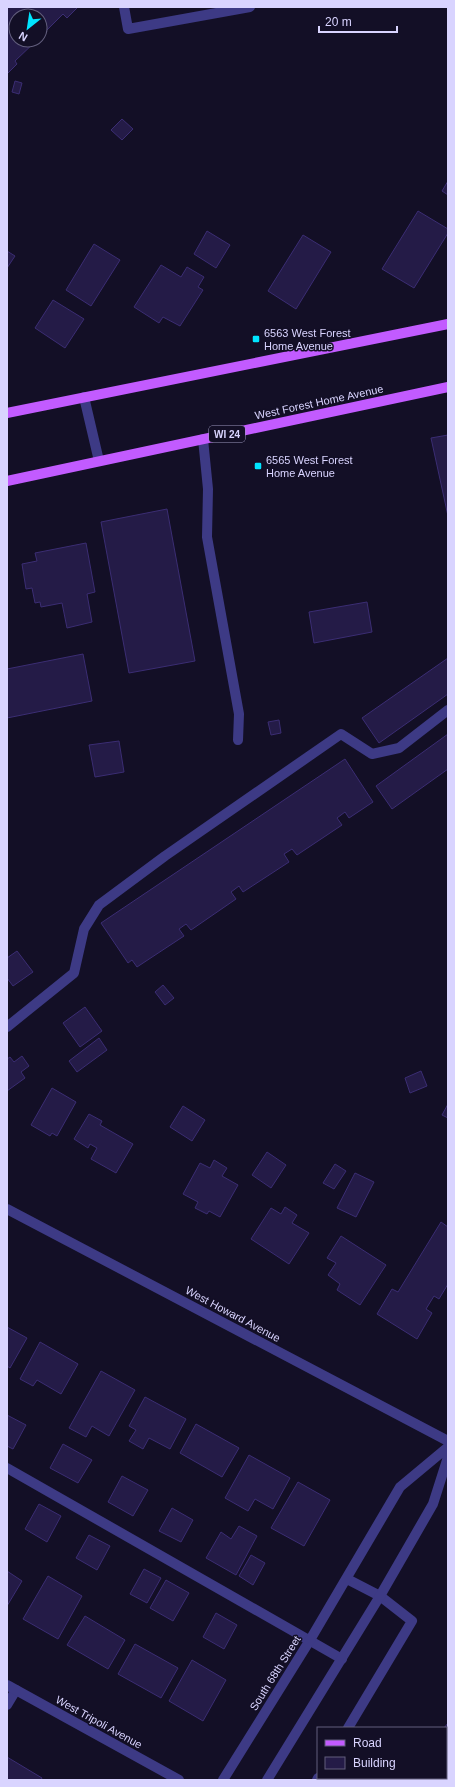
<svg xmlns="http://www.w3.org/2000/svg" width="455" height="1787" font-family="Helvetica,sans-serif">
<rect width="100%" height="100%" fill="#130f26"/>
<!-- building -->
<path fill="#241b47" stroke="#3b2d73" d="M7,7H78L67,18L63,14L40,37V16H16V40H37L15,61L17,64L7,74Z
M15,81L22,83L19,94L12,92Z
M122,119L133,129L122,140L111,130Z
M448,181V195L442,191Z
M418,211L448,229V233L414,288L382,269Z
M207,231L230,245L216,268L194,254Z
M303,235L331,252L296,309L268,291Z
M94,244L120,260L91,306L66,290Z
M7,251L15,256L7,268Z
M161,265L181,277L187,267L204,277L198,287L203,290L180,326L163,317L159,323L134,307Z
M53,300L84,319L65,348L35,328Z
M448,435V516L431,438Z
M167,509L195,661L129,673L101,522Z
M86,543L95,592L87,594L92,622L67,628L62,603L41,607L40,602L35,603L32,588L26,589L22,564L37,561L35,553Z
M367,602L372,632L314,643L309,612Z
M83,654L92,701L7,718V669Z
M448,658V694L379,743L362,718Z
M279,720L281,733L271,735L268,722Z
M448,734V769L392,809L376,786Z
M119,741L124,772L95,777L89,745Z
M345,759L373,802L349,818L345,812L337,818L342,825L297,855L292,849L284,854L289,862L243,892L239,886L231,892L236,899L191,930L186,924L179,929L184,936L137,967L132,960L128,963L101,923Z
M17,951L33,972L13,986L7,978V958Z
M163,985L174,998L165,1005L155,992Z
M85,1007L102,1031L80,1047L63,1023Z
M99,1038L107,1050L77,1072L69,1061Z
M22,1056L29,1066L21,1072L25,1078L7,1091V1059L10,1057L14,1062Z
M421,1071L427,1086L410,1093L405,1078Z
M52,1088L76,1102L57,1136L52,1133L50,1136L31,1125Z
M448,1104V1118L442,1115Z
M183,1106L205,1120L192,1141L170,1127Z
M89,1114L102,1121L100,1125L133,1144L116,1173L91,1159L97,1148L90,1144L88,1148L74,1139Z
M267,1152L286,1165L271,1188L252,1175Z
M214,1160L227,1168L222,1176L238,1185L220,1217L209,1211L207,1214L195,1208L198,1202L183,1194L200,1163L210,1168Z
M335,1164L346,1171L334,1189L323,1183Z
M355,1173L374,1182L356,1217L337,1208Z
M285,1207L297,1215L292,1223L309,1233L289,1264L251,1239L271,1208L281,1214Z
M441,1222L448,1227V1284L439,1299L434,1296L426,1309L432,1313L417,1339L377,1314L392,1289L398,1292Z
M341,1236L386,1265L360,1305L337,1290L340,1284L328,1275L336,1263L327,1258Z
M7,1327L27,1338L10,1368L7,1366Z
M40,1342L78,1364L61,1394L37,1380L33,1386L20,1379Z
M101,1371L135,1390L109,1436L92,1426L86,1437L69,1428Z
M145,1397L186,1419L170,1449L149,1438L143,1449L129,1441L136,1430L129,1426Z
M7,1415L26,1425L13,1449L7,1446Z
M196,1424L239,1448L222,1477L180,1453Z
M63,1444L92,1460L78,1483L50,1468Z
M249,1455L290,1478L273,1509L255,1499L248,1511L225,1498Z
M122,1476L148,1490L133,1516L108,1502Z
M298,1482L330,1500L304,1546L271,1528Z
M39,1504L61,1516L47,1542L25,1529Z
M172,1508L193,1520L181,1542L159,1531Z
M239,1526L257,1536L236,1575L206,1558L221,1532L231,1539Z
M89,1535L110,1546L97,1570L76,1558Z
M251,1555L265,1563L253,1585L239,1576Z
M144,1569L161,1578L147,1603L130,1594Z
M7,1571L22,1581L7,1606Z
M48,1576L82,1596L58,1639L23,1619Z
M166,1580L189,1593L173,1621L150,1608Z
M216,1613L237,1625L224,1649L203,1637Z
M85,1616L125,1640L108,1669L67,1645Z
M135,1644L178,1668L161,1698L118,1674Z
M192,1660L226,1680L203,1721L169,1701Z
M448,1723V1760L446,1759V1728H444Z
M7,1757L42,1778L41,1780H7Z"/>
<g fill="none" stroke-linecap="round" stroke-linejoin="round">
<!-- service -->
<path stroke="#3d3a85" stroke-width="10" d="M124,7L128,29L250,7
M84,397L99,461
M203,439L208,489L207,537L239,714L238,740
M7,1027L74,973L84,929L99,905L165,856L341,734L372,754L399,748L448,710
M7,1468L342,1659
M7,1705L16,1690"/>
<!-- minor -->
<path stroke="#3d3a85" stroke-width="10" d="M347,1579L380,1596L412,1621L348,1728
M7,1685L179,1780
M317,1780L318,1778"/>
<!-- tertiary -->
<path stroke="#3d3a85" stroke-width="10" d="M7,1209L448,1441
M223,1780L310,1640L400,1487L448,1447
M267,1780L380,1596L433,1504L448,1457"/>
<!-- primary -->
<path stroke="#c25bff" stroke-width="10" d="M7,413L448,324
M7,481L448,387"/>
</g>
<!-- markers -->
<g fill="#00e5ff" stroke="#130f26" stroke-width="1.5">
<rect x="252" y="335" width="8" height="8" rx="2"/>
<rect x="254" y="462" width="8" height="8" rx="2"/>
</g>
<g text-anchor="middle" stroke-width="3" stroke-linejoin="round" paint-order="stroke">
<!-- shield labels -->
<rect fill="#130f26" stroke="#9e99be" stroke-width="1" x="209" y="426" width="36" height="16" rx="3"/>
<g font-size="10" font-weight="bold" fill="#d9d4ff">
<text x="227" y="438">WI 24</text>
</g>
<!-- poi labels -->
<g font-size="11" fill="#d9d4ff" stroke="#130f26" text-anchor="start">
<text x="264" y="337">6563 West Forest<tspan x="264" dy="13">Home Avenue</tspan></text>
<text x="266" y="464">6565 West Forest<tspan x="266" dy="13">Home Avenue</tspan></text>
</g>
<!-- street labels -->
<g font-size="11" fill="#d9d4ff" stroke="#130f26">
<text transform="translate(319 402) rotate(-12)" y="4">West Forest Home Avenue</text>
<text transform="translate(233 1314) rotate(28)" y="4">West Howard Avenue</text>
<text transform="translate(275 1673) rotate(-58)" y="4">South 68th Street</text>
<text transform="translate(99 1722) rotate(29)" y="4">West Tripoli Avenue</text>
</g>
</g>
<!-- border -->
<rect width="455" height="1787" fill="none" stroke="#d9d4ff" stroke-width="16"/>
<!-- legend -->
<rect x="317" y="1727" width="130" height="52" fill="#130f26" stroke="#625e7d"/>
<rect x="325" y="1740" width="20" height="6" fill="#c25bff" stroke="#625e7d"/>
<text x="353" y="1747" font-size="12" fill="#d9d4ff">Road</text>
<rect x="325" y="1757" width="20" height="12" fill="#241b47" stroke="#625e7d"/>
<text x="353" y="1767" font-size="12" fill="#d9d4ff">Building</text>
<!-- north arrow -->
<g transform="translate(28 28) rotate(210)"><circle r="19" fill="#130f26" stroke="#625e7d"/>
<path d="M0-3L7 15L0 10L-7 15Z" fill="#00e5ff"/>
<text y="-6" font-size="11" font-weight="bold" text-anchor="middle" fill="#d9d4ff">N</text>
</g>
<!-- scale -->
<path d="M319 26v6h78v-6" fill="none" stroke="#d9d4ff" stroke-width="2"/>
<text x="325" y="26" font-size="12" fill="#d9d4ff" stroke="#130f26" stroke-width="3" paint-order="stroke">20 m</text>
</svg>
